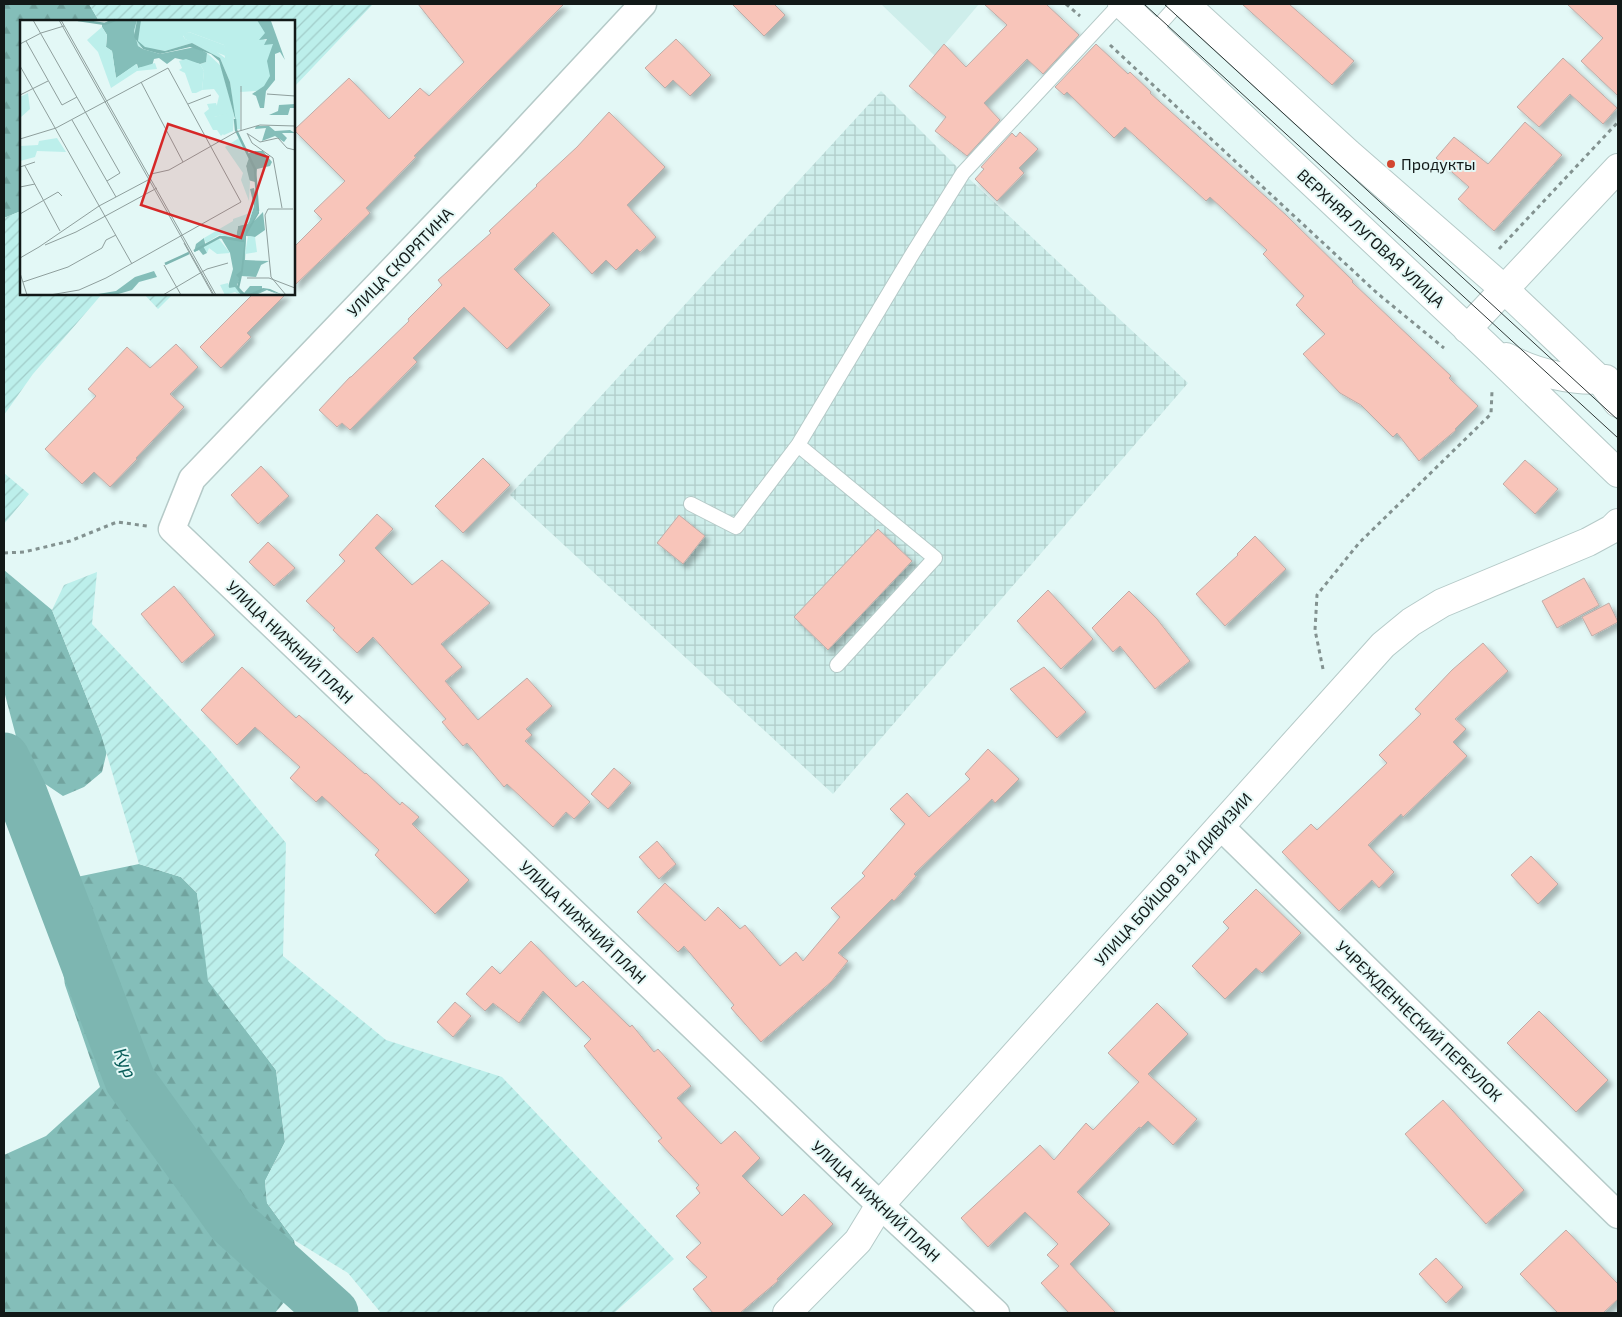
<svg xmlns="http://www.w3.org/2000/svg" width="1622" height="1317" font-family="'Exo 2',sans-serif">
<defs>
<pattern id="industrial-grid" width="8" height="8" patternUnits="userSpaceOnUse" patternTransform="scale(1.25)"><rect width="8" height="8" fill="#ceeeeb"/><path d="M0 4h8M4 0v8" fill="none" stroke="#b0ccc9"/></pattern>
<pattern id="forest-firs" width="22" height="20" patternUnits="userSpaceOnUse" patternTransform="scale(1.25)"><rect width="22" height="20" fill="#84beb9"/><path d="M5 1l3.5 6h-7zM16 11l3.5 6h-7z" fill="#71a39e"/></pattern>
<pattern id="garden-furrows" width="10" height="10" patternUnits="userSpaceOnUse" patternTransform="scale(1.25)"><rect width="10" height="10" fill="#bcefeb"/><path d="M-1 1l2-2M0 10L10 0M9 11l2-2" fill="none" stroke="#a1ccc9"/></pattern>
<filter id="shadow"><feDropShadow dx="4.5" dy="4.5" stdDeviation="2.5" flood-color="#0004"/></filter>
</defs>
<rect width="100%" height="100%" fill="#e3f8f6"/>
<!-- built -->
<path fill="#ceeeeb" d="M881,4H979L935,56Z"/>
<!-- industrial -->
<path fill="url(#industrial-grid)" d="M881,91L963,173L1188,383L833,794L510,495Z"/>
<!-- forest -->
<path fill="url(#forest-firs)" d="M4,4H89L99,21H21V211L4,218Z
M4,570L52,610L100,731L107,751L102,772L84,787L63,796L32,775L21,755L4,691Z
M139,864L181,877L197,893L209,981L276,1070L285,1142L265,1181L267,1203L294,1240L301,1282L275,1313H4V1155L46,1136L100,1087L65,985L55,915L56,893L72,878Z"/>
<!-- garden -->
<path fill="url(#garden-furrows)" d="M89,4H373L294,87V21H99Z
M21,211V294H102L33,374L4,415V218Z
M144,294H173L158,309Z
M4,473L29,494L4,524Z
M97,572L92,624L209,749L286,843L283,956L386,1040L502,1077L674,1259L614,1313H381L348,1273L294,1240L267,1203L265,1181L285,1142L276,1070L208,981L197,893L181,877L139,864L100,731L52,610L64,585Z"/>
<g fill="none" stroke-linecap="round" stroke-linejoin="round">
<!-- river -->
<path stroke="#7db6b1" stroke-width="51" d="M4,758L22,794L130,1080L231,1221L333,1313"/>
</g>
<!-- building -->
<path fill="#f8c5ba" stroke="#bfaca8" filter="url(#shadow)" d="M418,4H564L414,156L416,157L366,208L370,213L294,286V247L322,219L314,211L345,181L294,130L349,78L389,119L420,88L429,96L464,62Z
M732,4H774L785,15L764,36Z
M984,4H1046L1079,35L1043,74L1027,59L984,103L1000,120L967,156L935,131L946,117L909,86L944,44L966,67L1007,25Z
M1242,4H1289L1354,61L1332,85Z
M1567,4H1618V96L1581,61L1603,38Z
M676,39L711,75L690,96L673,80L665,88L645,68Z
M1096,44L1128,74L1130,72L1151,92L1150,93L1286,215L1353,281L1352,282L1451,376L1449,378L1478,406L1455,429L1456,430L1419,461L1397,433L1393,437L1361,405L1340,393L1303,354L1325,334L1296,305L1304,296L1263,254L1267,250L1210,197L1206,201L1125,127L1114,138L1067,92L1064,95L1055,87Z
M1563,58L1617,108L1603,124L1570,94L1539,127L1517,107Z
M609,112L665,167L627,205L656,237L640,252L637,249L616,270L606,260L592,274L553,232L514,269L550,305L507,349L464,307L413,358L417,362L350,430L342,423L337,427L319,410L350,377H351L409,321L408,319L442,285L438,280L491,233L489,231L537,186L536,185L577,147Z
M1525,122L1562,155L1494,231L1458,199L1469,187L1436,158L1454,137L1488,164Z
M1020,132L1038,149L1019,168L1024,173L997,201L975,179L984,169L981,167L1012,133L1016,137Z
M253,294H286L247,333L251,337L221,368L200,347Z
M176,344L198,367L170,394L184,407L136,458L137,459L110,487L94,472L82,484L45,449L96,396L88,389L127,347L150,368Z
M483,458L510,485L463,533L435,506Z
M1525,460L1558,489L1535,514L1503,484Z
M261,466L289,496L258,524L231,495Z
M377,514L393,529L375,548L412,585L442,560L490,603L441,644L462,667L445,681L478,720L527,678L552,706L526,729L532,735L525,741L590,802L574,819L566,812L553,827L507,784L504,787L467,743L463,746L442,722L446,719L373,637L357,653L333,630L335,628L306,601L345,561L339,555Z
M679,515L705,536L683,564L657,543Z
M878,529L912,561L828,650L794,617Z
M1255,536L1286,569L1225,626L1196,594L1238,555L1237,554Z
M268,542L295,568L274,586L249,562Z
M1584,578L1599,605L1557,628L1542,601Z
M174,586L215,635L182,663L141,614Z
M1048,590L1093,639L1061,669L1017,621Z
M1129,591L1157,619L1190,661L1155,689L1120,646L1113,652L1092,628Z
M1609,603L1618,622L1592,636L1582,617Z
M1483,643L1508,671L1455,719L1466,729L1453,742L1467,756L1403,817L1401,814L1368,845L1394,872L1379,888L1372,880L1339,911L1282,852L1311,824L1317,830L1387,763L1379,755L1421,714L1415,709L1452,670Z
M242,667L296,718L299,715L365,774L366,773L400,805L402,802L419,817L412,824L469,880L435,914L375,855L379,850L322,796L316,802L290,778L300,767L255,727L237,745L201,710Z
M1044,667L1086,712L1057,738L1010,689Z
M988,749L1019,779L995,803L992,799L914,874L916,876L894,901L892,899L838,953L848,961L831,982L761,1042L731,1008L734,1005L684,946L678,952L637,912L665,883L705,921L718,907L740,929L745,925L780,966L796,952L803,961L840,917L831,908L865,876L862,873L905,824L890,809L907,793L929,817L970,779L965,774Z
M614,768L631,783L608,809L591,794Z
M657,841L676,864L659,879L639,857Z
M1531,856L1558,884L1538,904L1511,875Z
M1256,889L1301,933L1262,973L1256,968L1225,999L1192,966L1229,928L1223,922Z
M531,941L576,987L583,981L630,1027L632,1025L654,1052L658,1049L691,1086L677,1098L721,1144L735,1131L760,1158L742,1176L782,1216L804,1194L833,1224L777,1279L778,1281L740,1313H713L693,1289L707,1277L686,1257L701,1243L676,1216L700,1193L696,1188L699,1185L658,1141L662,1138L584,1046L591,1039L543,991L519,1023L493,1003L485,1011L466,994L492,966L500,974Z
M455,1002L471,1016L453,1037L437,1022Z
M1157,1003L1188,1034L1148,1074L1197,1119L1173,1145L1148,1121L1141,1128L1139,1127L1077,1192L1110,1224L1070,1264L1116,1313H1069L1041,1283L1059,1266L1047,1255L1058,1244L1025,1212L988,1247L961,1218L1040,1145L1054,1160L1086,1123L1093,1130L1139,1082L1108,1053Z
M1539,1011L1608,1080L1576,1112L1507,1043Z
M1443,1100L1524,1190L1486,1224L1405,1134Z
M1566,1230L1618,1284V1299L1603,1313H1558L1520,1274Z
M1436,1258L1463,1287L1446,1303L1419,1274Z"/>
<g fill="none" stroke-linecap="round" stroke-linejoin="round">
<defs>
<path id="lane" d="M1152,33L1178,4
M691,504L736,527L798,445
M837,665L935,558L798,445L913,253L963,173L1120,4"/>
<path id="street" d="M643,4L510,147L192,479L172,529L880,1205L996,1313
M1220,826L1618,1215"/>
<path id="secondary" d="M1122,4L1487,347L1618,473
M1185,4L1348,153L1504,289L1600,380L1618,403
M1467,329L1618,168
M1506,357C1532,372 1576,383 1606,379
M787,1313L858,1241L880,1205L1383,645L1411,622L1442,603L1588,542L1612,529L1618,523"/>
</defs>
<!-- lane casing -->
<use href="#lane" stroke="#b5cac8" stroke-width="16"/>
<!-- street casing -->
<use href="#street" stroke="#b5cac8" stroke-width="29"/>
<!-- secondary casing -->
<use href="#secondary" stroke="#b5cac8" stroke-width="30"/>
<!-- path -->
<path stroke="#839290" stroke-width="3" stroke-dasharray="4 4" stroke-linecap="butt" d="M1066,4L1080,16
M1110,45L1377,293L1444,348
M1499,249L1618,122
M4,553L24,552L70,541L117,522L147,526
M1323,669L1315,630L1317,595L1359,543L1491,414L1492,391"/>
<!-- lane -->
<use href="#lane" stroke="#fff" stroke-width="14"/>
<!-- street -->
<use href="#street" stroke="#fff" stroke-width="26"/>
<!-- secondary -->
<use href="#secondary" stroke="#fff" stroke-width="28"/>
<!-- tram -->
<path stroke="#303938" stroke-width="1" d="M1144,4L1618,438
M1164,4L1618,420"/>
</g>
<!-- markers -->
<circle fill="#d2462f" stroke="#e3f8f6" stroke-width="2" cx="1391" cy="164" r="5"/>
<g text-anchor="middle" stroke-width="4" stroke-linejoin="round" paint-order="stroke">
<!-- poi labels -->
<g font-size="16" fill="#121918" stroke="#e3f8f6" text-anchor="start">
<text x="1401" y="170">Продукты</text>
</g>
<!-- street labels -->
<g font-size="16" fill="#121918" stroke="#e3f8f6">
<text transform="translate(1371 238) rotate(43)" y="6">ВЕРХНЯЯ ЛУГОВАЯ УЛИЦА</text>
<text transform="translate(400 262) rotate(-46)" y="6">УЛИЦА СКОРЯТИНА</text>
<text transform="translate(290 642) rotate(44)" y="6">УЛИЦА НИЖНИЙ ПЛАН</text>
<text transform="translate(1173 879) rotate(-48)" y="6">УЛИЦА БОЙЦОВ 9-Й ДИВИЗИИ</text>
<text transform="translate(583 922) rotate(44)" y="6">УЛИЦА НИЖНИЙ ПЛАН</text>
<text transform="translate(1419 1021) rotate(44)" y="6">УЧРЕЖДЕНЧЕСКИЙ ПЕРЕУЛОК</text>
<text transform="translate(876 1201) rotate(43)" y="6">УЛИЦА НИЖНИЙ ПЛАН</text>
</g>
<!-- water labels -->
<g font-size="18" font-style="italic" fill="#075c58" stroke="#e3f8f6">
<text transform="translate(125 1063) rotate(67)" y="6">Кур</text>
</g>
</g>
<!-- overview -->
<g transform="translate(20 20)">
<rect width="275" height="275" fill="#e3f8f6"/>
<path d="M117,0H237L248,14L243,19L254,25L250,65L237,71L220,72V109H216L210,62L200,38L172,23L145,31L135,29L134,33L118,26L114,11ZM169,12L204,25L205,38L190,27L165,19L163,16ZM187,33L201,46L214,95L213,111L204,115L201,113L208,94L194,97L199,76L194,69L182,70L184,51L180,44L186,42Z" fill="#bcefeb" fill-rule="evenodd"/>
<path d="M91,0H117L114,11L118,26L123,29L140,34L175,27L187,33L186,42L180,44L155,38L147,44L139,38L134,39L132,46L118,48L117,44L96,58L92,31L86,27L87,15L82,7V4ZM237,0L251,1L265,40L260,32L255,34V60L246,71L244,88H240L236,76L232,74L244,66L250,56L247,41L253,24L244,25L247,19L239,20L245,13ZM275,84V93L274,88H270L268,95H249L258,91L259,85ZM236,106H249L255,111L270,110L275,113H262L267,118L264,122L255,116L242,121L246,108L235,109ZM235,131H243L252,142L250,146L237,149L235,162L228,160L226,146L229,133ZM234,168L239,193L230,205L243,192L245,210L235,217L226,216L225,240L249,241L241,245L236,257L221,256L217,265L224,273L230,266H242V269H248L260,275L247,270L236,275H221L208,267L213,249L210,233L200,216H216L218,206L229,202L234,186L230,169ZM184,218L187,233L183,235L179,230L174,232L176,224ZM134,251L137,257L119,262L112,270L95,275H72L96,271L115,257Z" fill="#84beb9"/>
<path d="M169,12L204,25L208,37L165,19L163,15Z" fill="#bcefeb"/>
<path d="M82,7L87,15L86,27L92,31L96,58L116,44L118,48L135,43L137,49L117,51L91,68L78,32L67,20ZM166,39L180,44L184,51L182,70L176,73H172L165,53L159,50L162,48L159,41ZM8,73L10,89L0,98V77ZM196,83L199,92L194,97L208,93L209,108L201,116L197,110H193L184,93L189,89L187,84ZM37,118L46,132L17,131L15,137L0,141V126L18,125L19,121ZM219,118L229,138L226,146L230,162L229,181L221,160L223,153L205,127ZM234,186L228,204L218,206L216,218L199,215L186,223L184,218L213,201V199L227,194L232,191L230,187ZM228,216L235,217L237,232L225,234ZM199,219L210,233L197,234L189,228L187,233L183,226ZM208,263L209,268L215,267L221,275L215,272L205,275L200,265Z" fill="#bcefeb"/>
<path d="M117,0H121L118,21L125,27L145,31L172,23L200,38L210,62L216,102L199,41L191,34L170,27L140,34L123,29L114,17ZM238,186L239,193L226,216L223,251L219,269L227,275L243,268L250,269L263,275L244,269L236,274L223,275L217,267L219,258L216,255L221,251L226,210L238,193Z" fill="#7db6b1"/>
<path fill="none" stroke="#7db6b1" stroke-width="2.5" d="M58,0L85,4L95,0M215,99L216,110L235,149L238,191M174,231L200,217L224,221M145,244L169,233"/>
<path fill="none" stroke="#8f9f9d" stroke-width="1" d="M13,0L100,153L87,161M39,0L194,275M41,0L196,275M6,21L42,85L57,77M0,24L21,13L44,6M0,46L112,244M121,62L163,142M221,66V111M247,74L275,76M0,75L28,61M168,84L191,75M52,100L96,177M227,113L232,123L253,138L262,188M228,114L240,122L258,118L267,128L275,130M0,119L36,108L148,48L221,182L86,258L59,270L30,275M5,146L40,211M0,147L15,142M0,167L15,164M0,194L38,172L42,176M164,223L193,275M25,225L56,212L137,168M19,227L79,186L128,160L131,154L149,150L216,112L240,105L275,106M0,238L19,227M144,245L161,275M0,253L7,275M227,258H249L275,268M3,262L48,247L82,228L86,220L96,215M143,275L187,249L208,243M266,275L251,257L245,195L248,189H273"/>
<path fill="#d62828" fill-opacity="0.15" stroke="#d62828" stroke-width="2.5" d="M148,104L248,137L221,218L121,185Z"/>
<rect width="275" height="275" fill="none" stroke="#121918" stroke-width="2.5"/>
</g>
<!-- border -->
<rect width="1622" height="1317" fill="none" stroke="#121918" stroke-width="10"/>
</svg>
